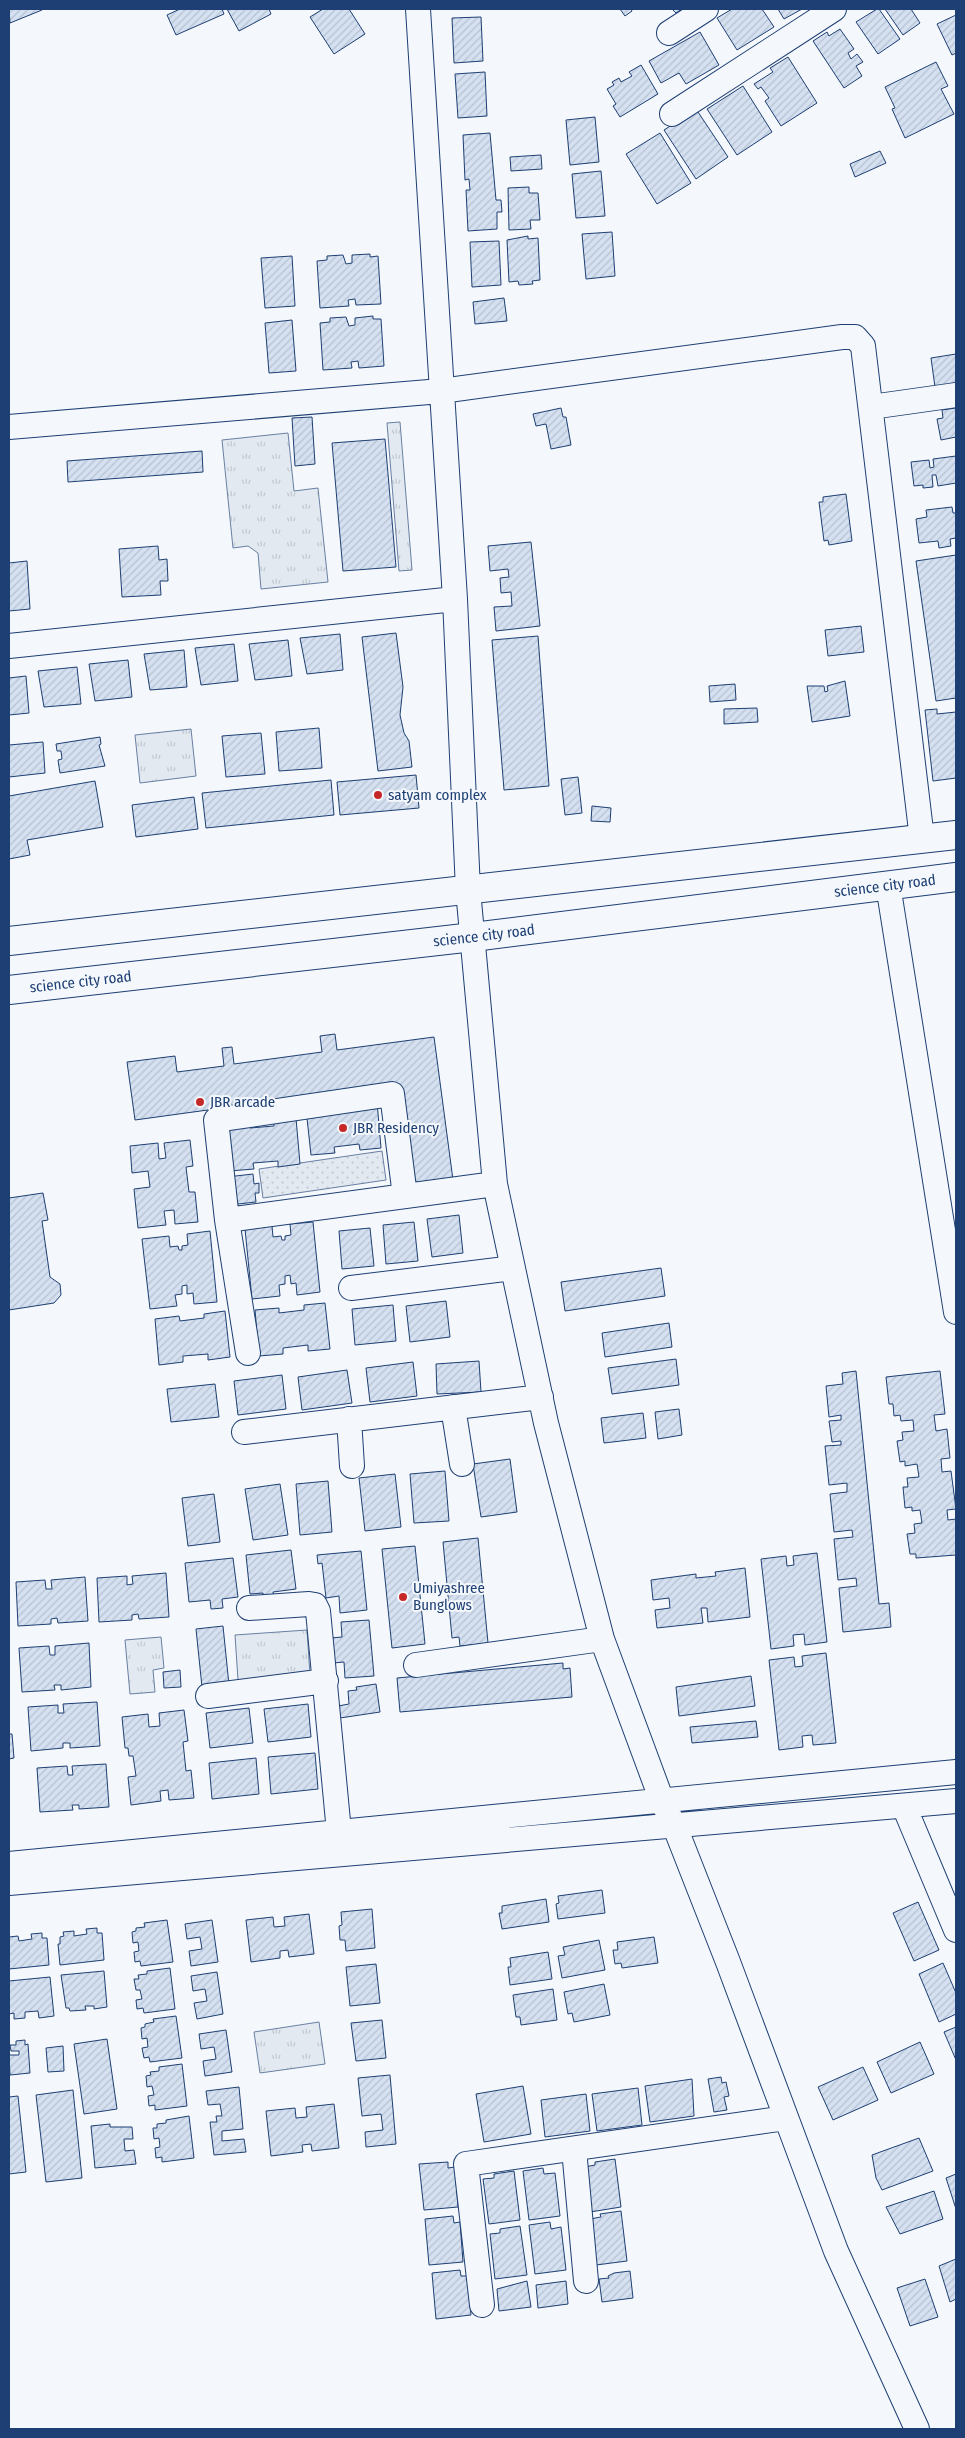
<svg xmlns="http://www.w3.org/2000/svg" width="965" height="2438" font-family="'Fira Sans Condensed',sans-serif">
<defs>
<pattern id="grass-tufts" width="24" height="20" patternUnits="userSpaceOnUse" patternTransform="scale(1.25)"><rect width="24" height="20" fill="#e3e9f0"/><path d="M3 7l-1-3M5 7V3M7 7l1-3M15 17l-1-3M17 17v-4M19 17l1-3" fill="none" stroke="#c2c9d1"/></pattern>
<pattern id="park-dots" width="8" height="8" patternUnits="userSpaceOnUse" patternTransform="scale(1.25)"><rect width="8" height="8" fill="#e3e9f0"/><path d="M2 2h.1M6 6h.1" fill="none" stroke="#c2c9d1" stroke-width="1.8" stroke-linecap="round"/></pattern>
<pattern id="building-hatch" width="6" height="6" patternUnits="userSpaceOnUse" patternTransform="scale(1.25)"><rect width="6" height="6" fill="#d5e0f0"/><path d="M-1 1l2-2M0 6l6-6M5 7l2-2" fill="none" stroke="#b6c1d1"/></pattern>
</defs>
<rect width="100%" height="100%" fill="#f4f7fb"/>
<!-- grass -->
<path fill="url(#grass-tufts)" stroke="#687fa3" d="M400,422L412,570L399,571L387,423Z
M288,433L294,491L318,488L328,582L261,589L258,553L248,546L233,548L222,440Z
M191,729L196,776L140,783L135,735Z
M307,1630L310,1675L238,1680L235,1635Z
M161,1637L164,1668L153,1670L155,1692L130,1694L125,1640Z
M319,2022L325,2064L260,2073L254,2032Z"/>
<!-- park -->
<path fill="url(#park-dots)" stroke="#687fa3" d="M382,1151L386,1180L263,1198L259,1169Z"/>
<!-- building -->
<path fill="url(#building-hatch)" stroke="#1d3f73" d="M9,9H41L42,10L10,23Z
M180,9H222L224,14L176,35L167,15Z
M227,9H269L271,14L239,31Z
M323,9H349L365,34L334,54L310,17Z
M620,9H631L632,11L625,16Z
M672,9H682L676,13Z
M732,9H762L774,27L737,50L717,18Z
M778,9H802L784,19Z
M877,9H879L900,39L878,54L856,22Z
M885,9H911L920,23L903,35Z
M956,15V53L952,55L937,24Z
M481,17L483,61L454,63L452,18Z
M840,29L854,49L848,53L851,59L857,54L863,62L856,66L862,76L844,88L813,41L827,32L829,36Z
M700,32L719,65L686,84L679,73L661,83L649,61Z
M788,57L817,103L781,126L765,101L769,98L761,87L758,89L754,84L773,72L770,68Z
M936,62L948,86L941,89L954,114L905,138L892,109L895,108L885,87Z
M641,65L658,94L620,117L613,106L616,104L607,89L614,85L612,82L619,78L621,82L632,76L629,72Z
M485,72L487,116L458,118L455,74Z
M743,86L772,132L737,155L707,109Z
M696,109L728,157L696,179L664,130Z
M595,117L599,162L570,165L566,120Z
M490,133L496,200H501L502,212H497V229L468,231L466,190H470L469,179L465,180L463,135Z
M660,133L691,183L657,204L626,154Z
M880,151L886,163L855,177L850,164Z
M541,155L542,169L511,171L510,157Z
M601,171L605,216L576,218L572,174Z
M529,187V193H538L540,220H530L531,229L509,230L508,188Z
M612,232L615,276L586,279L582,234Z
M528,236V239L538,238L540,280L532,281L533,284L519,285L518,281L509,282L507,240Z
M499,241L501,285L472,287L470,242Z
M370,254V257L378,256L381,304L356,305L355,299L348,300L349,306L320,308L317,261L327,260V256L343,255L346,264L352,263V255Z
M292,256L295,306L265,308L261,258Z
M504,298L507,321L475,324L473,302Z
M373,316V319H381L384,366L359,368L358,361L351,362L352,368L323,370L320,323L330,322V318L346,317L349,326L355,325V318Z
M292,320L296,371L269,373L265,323Z
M956,354V383L935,387L931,358Z
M561,408L563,417H566L571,445L551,449L546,424L536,426L533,414Z
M956,408V437L941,440L937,419L943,418L942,410Z
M312,417L315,464L295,466L292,418Z
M385,439L396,567L343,571L332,443Z
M202,451L203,472L68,482L67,461Z
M956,456V483L938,486L936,475H932L933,487L923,488V485L914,486L911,462L929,460L930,468L934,467L933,459Z
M846,494L852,541L829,545L828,540L824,541L819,502H823V497Z
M952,507L953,513H956V538L950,539L951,546L939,548L938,541L919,543L916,519L927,517L926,510Z
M531,542L540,626L496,631L494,607L512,606L511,592L501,593L500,578L509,577L508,569L490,571L488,546Z
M158,546L159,560L167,559L168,581H160L161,595L122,597L119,549Z
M956,555V698L936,701L916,561Z
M27,561L30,609L9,611V563Z
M861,626L864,652L828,656L825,630Z
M396,633L403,687L400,715L404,733L409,741L412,767L378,771L362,637Z
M340,634L343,670L307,674L300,638Z
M538,636L549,786L504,790L492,640Z
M288,640L292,676L255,680L249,644Z
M234,644L238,681L201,685L195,648Z
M184,650L187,687L150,690L144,654Z
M128,660L132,697L95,701L89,664Z
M77,667L81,704L44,707L38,671Z
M26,676L29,713L9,715V678Z
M845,681L850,716L812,722L807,686H824L825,692L828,691L827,686Z
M735,684L736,700L710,702L709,686Z
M757,708L758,722L724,724V709Z
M937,709V714L956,712V778L933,781L925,710Z
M319,728L322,768L279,771L276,732Z
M261,733L265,774L226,777L222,736Z
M100,737L101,744L99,745L105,766L60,773L58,760L62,759L61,751H57L56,744Z
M43,742L45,773L9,777V745Z
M416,775L419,808L340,815L337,782Z
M578,777L582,813L565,815L561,779Z
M331,780L334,815L206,828L202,793Z
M95,781L103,827L27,840L30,855L9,859V796Z
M194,797L198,829L136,837L132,805Z
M592,806L611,808L610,822L591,821Z
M335,1034L337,1050L434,1037L453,1180L411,1185L397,1084L135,1120L127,1062L175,1056L177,1072L224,1066L222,1048L232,1047L234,1064L322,1052L320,1036Z
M377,1102L381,1148L360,1150L359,1144L334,1147L335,1153L311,1155L306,1109Z
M296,1118L300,1164L278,1167V1161L253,1163L254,1169L229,1171L225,1126L249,1123L250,1128L274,1126V1120Z
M190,1140L193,1166L186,1167L189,1192H195L198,1222L175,1224L174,1210L164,1211L166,1225L138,1228L134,1189L150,1187L148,1171L132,1173L130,1146L158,1143L159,1159L166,1158L164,1143Z
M253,1174L254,1184L259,1183V1193H255L256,1202L229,1205L227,1177Z
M43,1193L48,1220L42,1221L50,1277L60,1284L61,1295L54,1303L9,1310V1198Z
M459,1215L463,1253L432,1257L427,1219Z
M313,1222L320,1292L297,1295L296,1283L291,1284L290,1275L285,1276V1284L279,1285L280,1296L252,1299L245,1229L272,1226L273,1237L281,1236L282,1240H285V1236L291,1235L290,1224Z
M414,1222L418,1261L386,1264L383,1225Z
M370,1228L374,1266L342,1269L339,1231Z
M210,1231L217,1302L194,1304L193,1293L187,1294V1285L182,1286V1294L175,1295L177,1306L150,1309L142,1239L169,1236L170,1247L178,1246L179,1250H182V1246L188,1245L187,1234Z
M661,1268L665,1296L565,1311L561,1282Z
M446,1301L450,1337L410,1342L406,1306Z
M325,1303L330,1349L308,1351V1345L283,1348V1354L259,1356L255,1310L279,1308V1313L304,1310V1305Z
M393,1305L396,1341L355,1345L352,1309Z
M225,1311L230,1357L208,1360V1354L183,1356V1362L159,1365L155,1319L179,1316L180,1321L204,1318V1314Z
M669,1323L672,1347L605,1357L602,1333Z
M676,1359L679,1385L612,1394L608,1368Z
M479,1361L481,1392L437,1394L436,1364Z
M413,1362L417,1396L370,1402L366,1368Z
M347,1370L352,1403L302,1410L298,1377Z
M856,1371L879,1604L889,1603L891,1627L843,1632L839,1588L857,1586L856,1578L838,1580L834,1539L853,1537L852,1530L834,1532L830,1494L847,1492V1483L829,1485L825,1446L841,1445V1441L832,1442L829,1421L841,1420V1415L829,1417L826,1386L843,1384L842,1373Z
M940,1371L945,1414L934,1415L936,1431L947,1429L950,1458L941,1459L942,1472L951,1471L956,1509L947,1510L948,1520L956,1519V1555L916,1558V1554H910L907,1534L915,1533L914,1524L922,1523L920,1510L912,1511V1507L905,1508L903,1487H908L907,1478L919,1477L917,1464L905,1466V1461L900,1462L897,1441L903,1440L902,1432L914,1431L913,1420L901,1421L900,1415L894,1416L893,1404H889L886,1377Z
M282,1375L286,1409L238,1415L234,1381Z
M215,1384L219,1417L171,1422L167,1389Z
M679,1409L682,1435L658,1439L655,1412Z
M643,1413L646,1438L604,1443L601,1418Z
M510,1459L517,1512L481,1517L473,1464Z
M445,1471L449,1521L414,1523L410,1474Z
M395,1474L401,1527L365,1531L359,1478Z
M328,1481L332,1532L300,1535L296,1484Z
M280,1484L288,1535L253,1540L245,1489Z
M214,1494L220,1542L188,1546L182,1498Z
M478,1538L488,1643L460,1646L459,1637L452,1638L443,1542Z
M415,1546L425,1644L392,1648L382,1549Z
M291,1550L296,1589L273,1592L274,1603L264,1604L263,1593L250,1594L246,1555Z
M361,1551L367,1610L340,1613L339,1596L326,1598L322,1563L318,1564L317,1555Z
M817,1553L827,1642L805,1645L804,1634L793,1635L794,1646L771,1649L761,1559L786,1556L787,1566L794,1565L793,1556Z
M233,1558L238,1597L222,1599L223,1608L211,1609L210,1600L189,1602L185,1563Z
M745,1568L750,1617L708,1622L707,1608H701L703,1623L657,1628L655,1610L670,1608L669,1598L653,1600L651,1580L696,1574V1578L716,1576L715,1572Z
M166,1573L169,1617L139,1619L138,1614L132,1615V1620L99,1622L97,1578L127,1576V1585L133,1584L132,1576Z
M85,1577L88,1621L58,1623L57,1618L51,1619V1624L18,1626L16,1582L45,1580L46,1589H52L51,1580Z
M369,1620L374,1676L345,1678L344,1662L333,1663L331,1638L342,1637L341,1622Z
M223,1626L229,1685L202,1687L196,1629Z
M89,1643L91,1687L61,1690V1685H54L55,1690L22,1692L19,1648L49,1646L50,1655H55V1646Z
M826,1653L836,1743L813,1745L812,1735L802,1736L803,1747L779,1750L769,1660L794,1657L795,1667L803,1666L802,1656Z
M563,1663V1669L570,1668L572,1697L400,1712L397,1678Z
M180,1670L181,1687L164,1688L163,1672Z
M751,1676L755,1706L679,1716L676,1687Z
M376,1684L380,1712L340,1718L338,1706L349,1704L348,1691L357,1690L356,1687Z
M97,1702L100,1746L70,1748V1743H63V1748L31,1751L28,1707L58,1705V1713H64L63,1704Z
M308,1704L311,1737L268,1742L264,1709Z
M249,1708L253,1743L210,1748L206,1713Z
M184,1710L188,1741L183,1742L186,1771L191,1770L194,1798L169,1800L168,1790L160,1791L161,1801L131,1805L128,1777L136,1776L133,1756H129L128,1748H125L122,1717L148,1714L149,1727L160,1726L159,1713Z
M756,1721L758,1737L692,1743L690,1727Z
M9,1734H12L14,1758L9,1759Z
M315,1753L318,1789L271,1794L268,1757Z
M256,1758L259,1794L212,1799L209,1763Z
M106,1764L109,1807L79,1809V1805H72L73,1810L40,1812L37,1768L67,1766L68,1775H73L72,1766Z
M602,1890L605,1913L558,1919L556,1904L559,1903L558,1896Z
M546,1899L549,1922L502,1929L499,1913H502V1906Z
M918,1902L939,1950L914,1961L893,1913Z
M372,1909L375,1948L346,1951L345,1940H340L339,1926L342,1925L341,1912Z
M309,1914L314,1954L289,1957L288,1950L280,1951V1958L251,1962L246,1920L273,1917L274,1927L285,1926L284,1917Z
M167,1920L173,1962L141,1966L140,1961L135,1962L134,1952L139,1951L138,1942L133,1943L132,1932L136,1931V1928L145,1927L144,1923Z
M212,1920L218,1962L191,1966L189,1951L202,1949L200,1937L187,1939L185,1924Z
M97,1928V1933H102L104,1960L60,1965L58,1944H60V1937L64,1936L63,1932L74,1931V1936L87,1934L86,1929Z
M42,1933V1938H47L49,1965L9,1969V1937L18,1936L19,1941L32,1939L31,1934Z
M654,1937L658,1963L622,1968L621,1963L615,1964L613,1950H618L617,1942Z
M599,1940L605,1970L562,1978L558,1956L565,1955L563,1947Z
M548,1952L552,1979L510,1985L508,1967H511L510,1958Z
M943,1963L956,1993V2014L939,2022L919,1974Z
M376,1964L380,2003L350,2006L346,1967Z
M170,1968L175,2009L144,2013L143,2008L137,2009L136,2000L142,1999L140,1990H136L134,1979H139L138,1975L147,1974V1971Z
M104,1971L107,2007L94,2009V2006H85L86,2010L70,2011L69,2008H66L61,1975Z
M217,1972L223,2014L197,2019L194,2003L207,2001L205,1989L193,1991L191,1976Z
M50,1977L54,2016L39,2018L38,2011L25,2012V2018L14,2019V2013L9,2014V1981Z
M604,1984L610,2015L574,2022L572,2013L568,2014L564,1992Z
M553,1989L557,2020L521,2025L520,2017H516L513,1995Z
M176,2016L182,2058L150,2062L149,2057L144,2058L142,2048L148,2047L147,2038L142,2039L141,2028L145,2027V2024L154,2022L153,2019Z
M382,2020L386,2058L356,2061L351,2023Z
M956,2027V2060L944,2032Z
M226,2030L232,2072L205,2076L203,2061L216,2059L214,2047L201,2049L199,2034Z
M107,2039L117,2109L84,2114L74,2044Z
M25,2040V2045L28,2044L30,2073L10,2075L9,2055H19V2051H11L10,2045H16V2041Z
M920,2042L934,2074L891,2093L877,2062Z
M63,2046L64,2071L48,2072L46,2048Z
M182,2064L187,2106L155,2110V2105L149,2106L148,2096L154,2095L152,2086L147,2087L146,2076L151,2075L150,2072L159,2071V2067Z
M863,2067L878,2100L833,2120L818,2087Z
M390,2075L396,2144L366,2147L365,2132L383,2130L381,2114L362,2116L358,2078Z
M721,2077L722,2083L726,2082L729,2096L724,2097L727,2110L714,2112L708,2079Z
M692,2079L694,2116L650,2122L645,2086Z
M523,2086L531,2134L484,2142L476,2094Z
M239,2087L243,2129L222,2131V2141L244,2139L246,2152L214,2155L210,2122H217L216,2116H222L220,2104L208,2105L206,2091Z
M638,2088L642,2125L597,2131L592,2094Z
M73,2090L82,2178L46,2182L36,2095Z
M586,2094L590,2131L545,2137L541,2100Z
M18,2096L26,2172L9,2174V2097Z
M334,2104L339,2148L312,2151L311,2144L302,2145L303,2152L271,2156L266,2111L295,2108L296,2118L307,2117L306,2107Z
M189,2116L194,2158L162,2162V2157L156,2158L155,2148L160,2147L159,2138L154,2139L153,2128H157V2124L166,2123V2120Z
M110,2124V2127H132L133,2139H124L125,2151L134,2150L136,2164L95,2168L91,2126Z
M919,2138L933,2171L882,2190L876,2178L872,2155Z
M615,2159L621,2207L590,2212L585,2167L595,2165V2162Z
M448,2162V2168L455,2167L458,2207L424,2210L419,2164Z
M543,2168L544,2174L555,2173L560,2216L529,2220L523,2171Z
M514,2171L520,2220L489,2224L483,2179L494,2178V2174Z
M956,2174V2209L946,2178Z
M934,2191L943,2219L900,2234L886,2207Z
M621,2211L627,2261L596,2265L590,2219L601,2217L600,2214Z
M453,2216L454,2223L460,2222L463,2262L429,2265L425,2219Z
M550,2222L551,2229L561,2227L566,2270L535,2274L529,2225Z
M520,2226L527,2275L495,2279L490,2234L500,2233V2229Z
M956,2259V2299L950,2302L939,2266Z
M460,2270L461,2276H467L471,2315L436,2319L432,2273Z
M630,2271L633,2298L602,2302L599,2279L609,2278L608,2276L614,2273Z
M925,2279L938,2317L910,2326L897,2288Z
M527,2281L531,2307L499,2311L497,2289Z
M566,2281L568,2304L538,2308L536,2285Z"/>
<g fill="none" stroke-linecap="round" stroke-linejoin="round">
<defs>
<path id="minor" d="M418,9L455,599L468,890L495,1184L546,1423L602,1639L662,1801L675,1827L728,1962L836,2251L917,2429
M669,33L706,9
M672,114L834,9
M871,407L956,395
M9,427L441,391L842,337H855L863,346L922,839
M9,646L455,599
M888,885L956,1312
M227,1220L495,1184
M351,1288L513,1268
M248,1353L227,1220L216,1120L392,1094L405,1196
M453,1407L462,1464
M349,1419L352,1466
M244,1432L541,1397
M249,1608L309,1604L315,1605L318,1611L339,1832
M416,1665L602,1639
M208,1696L326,1681
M904,1806L956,1930
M9,1864L956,1772
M9,1883L956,1801
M574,2149L586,2281
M482,2305L466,2164L786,2118"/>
<g id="major">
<path d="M9,941L956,835"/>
<path id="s1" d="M9,990L473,937L956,877"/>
</g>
</defs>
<!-- minor casing -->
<use href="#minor" stroke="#1d3f73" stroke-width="26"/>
<!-- major casing -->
<use href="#major" stroke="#1d3f73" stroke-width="30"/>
<!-- minor -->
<use href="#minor" stroke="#f4f7fb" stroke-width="24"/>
<!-- major -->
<use href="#major" stroke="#f4f7fb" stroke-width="28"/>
</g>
<!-- markers -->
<g fill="#c62828" stroke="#f4f7fb" stroke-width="2">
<circle cx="378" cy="795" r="5"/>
<circle cx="200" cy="1102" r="5"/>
<circle cx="343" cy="1128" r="5"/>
<circle cx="403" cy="1597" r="5"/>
</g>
<g text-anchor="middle" stroke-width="4" stroke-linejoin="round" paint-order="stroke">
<!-- poi labels -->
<g font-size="15" fill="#1d3f73" stroke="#f4f7fb" text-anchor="start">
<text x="388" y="800">satyam complex</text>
<text x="210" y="1107">JBR arcade</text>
<text x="353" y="1133">JBR Residency</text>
<text x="413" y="1593">Umiyashree<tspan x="413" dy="17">Bunglows</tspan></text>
</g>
<!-- street labels -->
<g font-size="15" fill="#1d3f73" stroke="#f4f7fb">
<text dy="5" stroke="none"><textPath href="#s1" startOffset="882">science city road</textPath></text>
<text dy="5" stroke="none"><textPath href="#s1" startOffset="478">science city road</textPath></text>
<text dy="5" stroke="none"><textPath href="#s1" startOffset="72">science city road</textPath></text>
</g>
</g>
<!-- border -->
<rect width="965" height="2438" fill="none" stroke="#1d3f73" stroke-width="20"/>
</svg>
